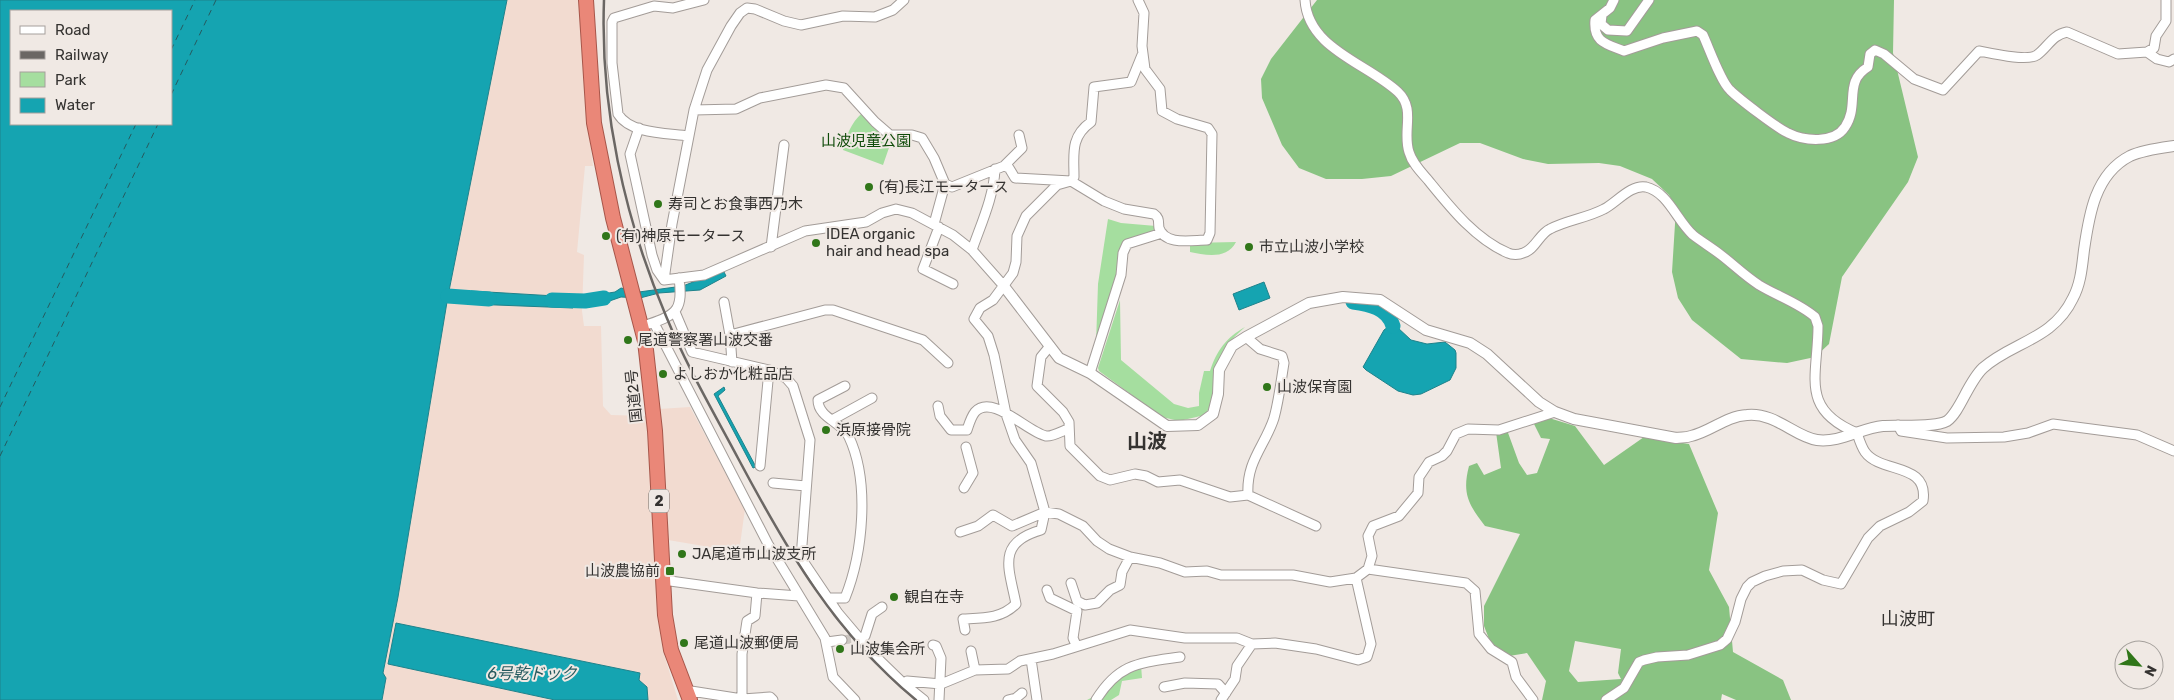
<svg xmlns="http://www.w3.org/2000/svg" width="2174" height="700" font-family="Rubik,'Noto Sans JP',sans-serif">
<rect width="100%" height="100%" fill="#f0e9e4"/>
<!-- industrial -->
<path fill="#f2dbd0" d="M507,0H580L585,102L593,166H585L577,252L584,255L582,311L584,326H601L603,406L611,415L646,416L663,651L678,700H382L386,678L383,673L392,622L398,597L448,296Z
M690,407L745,509L739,552L668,540L659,409Z"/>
<!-- green -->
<path fill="#a5de9f" d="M862,113L891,142L883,165L843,150C846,136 851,123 862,113Z
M1108,219L1121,223L1156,226L1154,232L1126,240L1120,274L1096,344L1098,284Z
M1236,242C1227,260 1205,255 1190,252V243Z
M1120,300L1121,360L1174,404L1188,408L1199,406V393L1204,371H1210C1217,350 1226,338 1245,327C1230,340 1219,353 1215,373C1212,389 1215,401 1205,415L1179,421L1162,417L1099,371L1098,368Z
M1141,665L1142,678L1122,681L1119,695L1111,700H1087L1112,687L1111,681Z"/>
<!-- forest -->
<path fill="#89c382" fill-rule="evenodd" d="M1317,0H1894L1893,53L1918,157L1908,182L1842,277L1829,344L1815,357L1787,363L1741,359L1692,320L1678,298L1672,272L1676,208L1669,195L1652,179L1620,166L1599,163L1548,164L1523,159L1480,143H1460L1391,176L1362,179H1326L1299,168L1282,145L1262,98L1261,79L1271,59Z
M1549,418L1575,426L1604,465L1644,437L1689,444L1718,513L1709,570L1729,607L1733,652L1783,680L1791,700H1736L1722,694L1721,700H1542L1546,681L1527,653L1509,656L1491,644L1484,626V606L1520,534L1485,526C1468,504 1462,493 1469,466L1477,463L1484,475L1501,468L1496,432L1507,430L1519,463L1527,475L1537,473L1550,439L1541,438L1533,422ZM1575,641L1621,649L1618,673L1621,679L1578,682L1569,671Z"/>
<!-- water -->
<path fill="#15a4b1" stroke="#1f828b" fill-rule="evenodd" d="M0,0H507L448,296L398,597L383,673L386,678L382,700H0ZM11,11H171V124H11Z
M723,270L726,276L700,290L659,293L640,298L621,297L601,304L584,306V297L615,292L621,288L639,292L683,286Z
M1264,282L1270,298L1239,310L1233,294Z
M471,291L572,297L573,308L470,304Z
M1388,327H1397L1411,340L1427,344L1445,342L1455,350L1456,353V368L1450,380L1421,394L1413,395L1398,391L1366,370L1363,367L1384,330Z
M724,387L725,390L718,396L756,467L753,468L714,394Z
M396,623L640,673L639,680L647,687L648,700H555L388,664Z"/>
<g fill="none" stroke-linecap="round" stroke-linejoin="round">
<!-- river -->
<path stroke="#15a4b1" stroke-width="15" d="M448,296L489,299
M552,300L585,301L604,298
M1353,302C1369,304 1388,308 1393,326"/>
<!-- ferry -->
<path stroke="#265a5f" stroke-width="1" stroke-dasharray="6 5" stroke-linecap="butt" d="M171,50L195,0
M171,95L216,0
M0,407L136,124
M0,456L158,124"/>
<!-- minor-tunnel -->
<path stroke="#cbc5c0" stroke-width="9" stroke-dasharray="9 4.5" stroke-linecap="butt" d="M842,640L860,638"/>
<defs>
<path id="minor" d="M1305,0C1308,49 1367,63 1398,92C1416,109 1402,131 1409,152C1412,163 1421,172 1428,180C1450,207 1475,239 1508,253C1512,255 1519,255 1523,253C1535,250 1539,234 1550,229C1567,220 1587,218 1604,209C1616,203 1631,184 1646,187C1668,192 1677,221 1693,235C1702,242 1712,248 1721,255C1734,265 1745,276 1759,285C1777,296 1799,303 1815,317L1818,326C1818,376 1799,409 1857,433C1859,439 1861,446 1865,452C1881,474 1929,462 1923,501L1909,512L1880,526L1868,538L1841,584L1823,580L1802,570L1783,571L1765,576L1752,582L1747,587L1741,599L1735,622L1727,639L1720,645L1688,655L1657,657L1644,660L1639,662L1624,688L1606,700
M1614,0L1610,8L1595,20C1593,42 1606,44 1624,51L1663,38L1697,31L1703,35C1709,48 1721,82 1730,90C1739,99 1777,128 1788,133C1804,141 1834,144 1845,127C1860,105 1843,82 1868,67L1870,54L1875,50L1884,54L1914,79L1943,90L1979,51C1990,53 2027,62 2037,55C2048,47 2052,35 2067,32L2118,54L2147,52L2157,59L2169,62L2174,59
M1602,15L1601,24L1608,30L1627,31L1649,0
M2147,52L2154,48L2156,36L2166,21V0
M694,110L736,109L760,98L826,85L844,88L875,122L890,135H912L922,138L934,158L945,184L934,224
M639,128L630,154L652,255L657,270L664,280
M688,136C667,133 630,134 618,114L612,63V22L614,18L654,6L673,8L704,0
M1004,166L1022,148L1019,135
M945,184L952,187L1004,166L1009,168L1015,178L1071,181L1104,201L1124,209L1154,214C1160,218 1158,222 1159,228C1165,246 1192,240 1207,240L1210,233L1212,134L1208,128L1177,119L1162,111L1160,89L1145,69L1142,46L1144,13L1138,0
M939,227L923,269L953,284
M771,247L784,145
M972,250C981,224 994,196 995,169
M664,280L672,224L694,110L707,70L731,26L740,13L747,8L755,9L784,21L801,25L843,16L875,17L893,10L904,0
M664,280L704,275L805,231L866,222L882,213L896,209L912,213L953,235L972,250L1003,285
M724,302L730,335
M675,312L692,352L769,370L786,378L793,386L810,440L801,558L838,613L871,652L904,684L924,700
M654,323L768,544L825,638L833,677L855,700
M649,324C678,315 683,308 679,278
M1246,337L1260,349L1282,356L1284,363C1281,381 1279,400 1274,418C1265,446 1246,461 1248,495
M1050,346L1041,357L1037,386L1063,412L1069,422L1070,446L1100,476L1110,480L1135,474L1146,476L1158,482L1180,480L1230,497L1248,495L1316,526
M732,362L730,335L825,310H833L923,340L948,363
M1090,373L1121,275L1123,253L1127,244L1162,233
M938,406L940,416L951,430H967C969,424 971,417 975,412C992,393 1027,432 1046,436C1052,437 1062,431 1068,429
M832,420L872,398
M1898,425L1901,431L1947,438L2004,437L2028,433L2053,424L2137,435L2174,451
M760,466L769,370
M773,483L806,486
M964,488L973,473L966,447
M960,532L978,526L993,515L1012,526L1045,512L1059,514L1083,526L1097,541L1109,549L1130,557L1160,563L1185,572L1207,571L1221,575H1293L1330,582L1356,578L1368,569L1466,583L1475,591L1479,634L1491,649L1512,662L1516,677L1533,700
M1368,569L1372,556L1368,536L1373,526L1399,516L1418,493L1419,477L1429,462L1442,456L1447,451L1456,434L1468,429L1499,430L1555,412
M663,580L757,593L799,596
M1071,583L1077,601L1085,605L1097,603L1110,590L1120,585L1122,572L1130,557
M1047,590L1050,598L1077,611L1073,638L1076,645
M828,598H845C863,553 870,482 849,437C842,422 818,418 818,400L845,386
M965,630L963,619C983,618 1001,619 1016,604C1009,568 996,543 1041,530L1045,512L1031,463L1015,440L1006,414L994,355L988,336L974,319L980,308L993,300L1013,273L1016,262L1017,236L1026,216L1057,185L1071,181L1074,177C1074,154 1070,137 1091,122L1094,87L1131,82L1142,55
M860,638L865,636L872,614L882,607
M827,642L842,640
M933,645L936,646L941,658L939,700
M971,651L975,670
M1031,659L1037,700
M904,684L907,681L941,684L975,670L1008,669L1020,661L1053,654L1130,630L1185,638H1237L1252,644L1275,643L1316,649L1358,660L1367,657L1371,644L1356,578
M1164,687L1185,683L1218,684L1226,693
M690,699L691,691L742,699L770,697L773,700
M742,700V654L747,621L755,616L757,593
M1008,700L1016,698L1022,693
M1096,700C1119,663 1139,663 1180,657
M1221,700L1235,679L1237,666L1252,644"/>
<path id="tertiary" d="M1003,285L1059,358L1090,373L1167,426L1198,425L1213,414L1218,394L1219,370L1232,346L1246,337L1309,303L1343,297L1380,300L1426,330L1470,343L1487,354L1539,402L1555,412L1574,419L1676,438C1681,437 1686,438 1691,436C1710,432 1726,416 1747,415C1775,412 1795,437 1817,440C1840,443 1861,428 1883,426C1898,425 1935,428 1947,421C1960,412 1968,382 1983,368C2012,342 2053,340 2073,298C2081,283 2082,266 2084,250C2089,215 2095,174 2130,156C2143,150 2160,148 2174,146"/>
<path id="trunk" d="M586,0L594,123L613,218L645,341L655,431L665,615L671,650L690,700"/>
</defs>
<!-- minor casing -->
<use href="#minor" stroke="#a39c98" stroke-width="11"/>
<!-- tertiary casing -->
<use href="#tertiary" stroke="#a39c98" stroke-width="12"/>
<!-- trunk casing -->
<use href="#trunk" stroke="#a7564a" stroke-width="16"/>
<!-- minor -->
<use href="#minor" stroke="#fff" stroke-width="9"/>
<!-- tertiary -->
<use href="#tertiary" stroke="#fff" stroke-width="10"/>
<!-- trunk -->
<use href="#trunk" stroke="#ea8778" stroke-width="14"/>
<!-- rail -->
<path stroke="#6b6764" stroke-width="2.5" d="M604,0C600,108 624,217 666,316C686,365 714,413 739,460C788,552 835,633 916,700"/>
</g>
<!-- markers -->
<g fill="#307619" stroke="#f0e9e4" stroke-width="2">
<circle cx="869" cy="187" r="5"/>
<circle cx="658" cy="204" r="5"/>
<circle cx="606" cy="236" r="5"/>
<circle cx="816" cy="243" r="5"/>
<circle cx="1249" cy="247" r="5"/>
<circle cx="628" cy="340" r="5"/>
<circle cx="663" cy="374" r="5"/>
<circle cx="1267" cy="387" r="5"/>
<circle cx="826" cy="430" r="5"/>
<circle cx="682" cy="554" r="5"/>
<rect x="665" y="566" width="10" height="10" rx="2.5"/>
<circle cx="894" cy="597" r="5"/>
<circle cx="684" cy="643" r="5"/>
<circle cx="840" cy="649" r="5"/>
</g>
<g text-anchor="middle" stroke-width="4" stroke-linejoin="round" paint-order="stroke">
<!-- shield labels -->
<rect fill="#f0e9e4" stroke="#6d6a67" stroke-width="1" x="649" y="489.5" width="20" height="23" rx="4"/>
<g font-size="14" font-weight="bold" fill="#353331">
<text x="659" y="506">2</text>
</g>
<!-- park labels -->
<g font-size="15" fill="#0f4b09" stroke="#f0e9e4">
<text x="866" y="146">山波児童公園</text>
</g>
<!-- poi labels -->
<g font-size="15" fill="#353331" stroke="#f0e9e4" text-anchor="start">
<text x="879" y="192">(有)長江モータース</text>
<text x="668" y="209">寿司とお食事西乃木</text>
<text x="826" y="239">IDEA organic<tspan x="826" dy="17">hair and head spa</tspan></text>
<text x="616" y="241">(有)神原モータース</text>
<text x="1259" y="252">市立山波小学校</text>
<text x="638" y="345">尾道警察署山波交番</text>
<text x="673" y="379">よしおか化粧品店</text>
<text x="1277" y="392">山波保育園</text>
<text x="836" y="435">浜原接骨院</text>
<text x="692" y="559">JA尾道市山波支所</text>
<text x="660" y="576" text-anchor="end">山波農協前</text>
<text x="904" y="602">観自在寺</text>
<text x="694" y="648">尾道山波郵便局</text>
<text x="850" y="654">山波集会所</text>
</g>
<!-- street labels -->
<g font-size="15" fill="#353331" stroke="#f0e9e4">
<text transform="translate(634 396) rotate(-96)" y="5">国道2号</text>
</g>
<!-- water labels -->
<g font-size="16" font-style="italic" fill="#265a5f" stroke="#f0e9e4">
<text x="532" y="679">6号乾ドック</text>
</g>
<!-- quarter labels -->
<g font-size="18" fill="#353331" stroke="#f0e9e4">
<text x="1908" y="625">山波町</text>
</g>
<!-- district labels -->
<g font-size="20" font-weight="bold" fill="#353331" stroke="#f0e9e4">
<text x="1147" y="448">山波</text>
</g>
</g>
<!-- legend -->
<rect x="10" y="10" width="162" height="115" fill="#f0e9e4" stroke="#a5a09c"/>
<rect x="20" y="26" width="25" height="8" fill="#ffffff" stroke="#a5a09c"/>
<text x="55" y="35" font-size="15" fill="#353331">Road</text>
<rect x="20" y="51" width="25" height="8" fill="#6b6764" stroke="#a5a09c"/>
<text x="55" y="60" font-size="15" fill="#353331">Railway</text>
<rect x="20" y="72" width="25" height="15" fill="#a5de9f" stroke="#a5a09c"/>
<text x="55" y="85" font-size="15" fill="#353331">Park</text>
<rect x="20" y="98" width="25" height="15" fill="#15a4b1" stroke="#a5a09c"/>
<text x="55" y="110" font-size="15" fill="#353331">Water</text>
<!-- north arrow -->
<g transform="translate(2139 665) rotate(117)"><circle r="24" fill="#f0e9e4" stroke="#a5a09c"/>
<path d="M0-4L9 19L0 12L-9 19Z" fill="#307619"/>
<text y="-8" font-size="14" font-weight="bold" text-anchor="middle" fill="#353331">N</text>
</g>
</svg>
